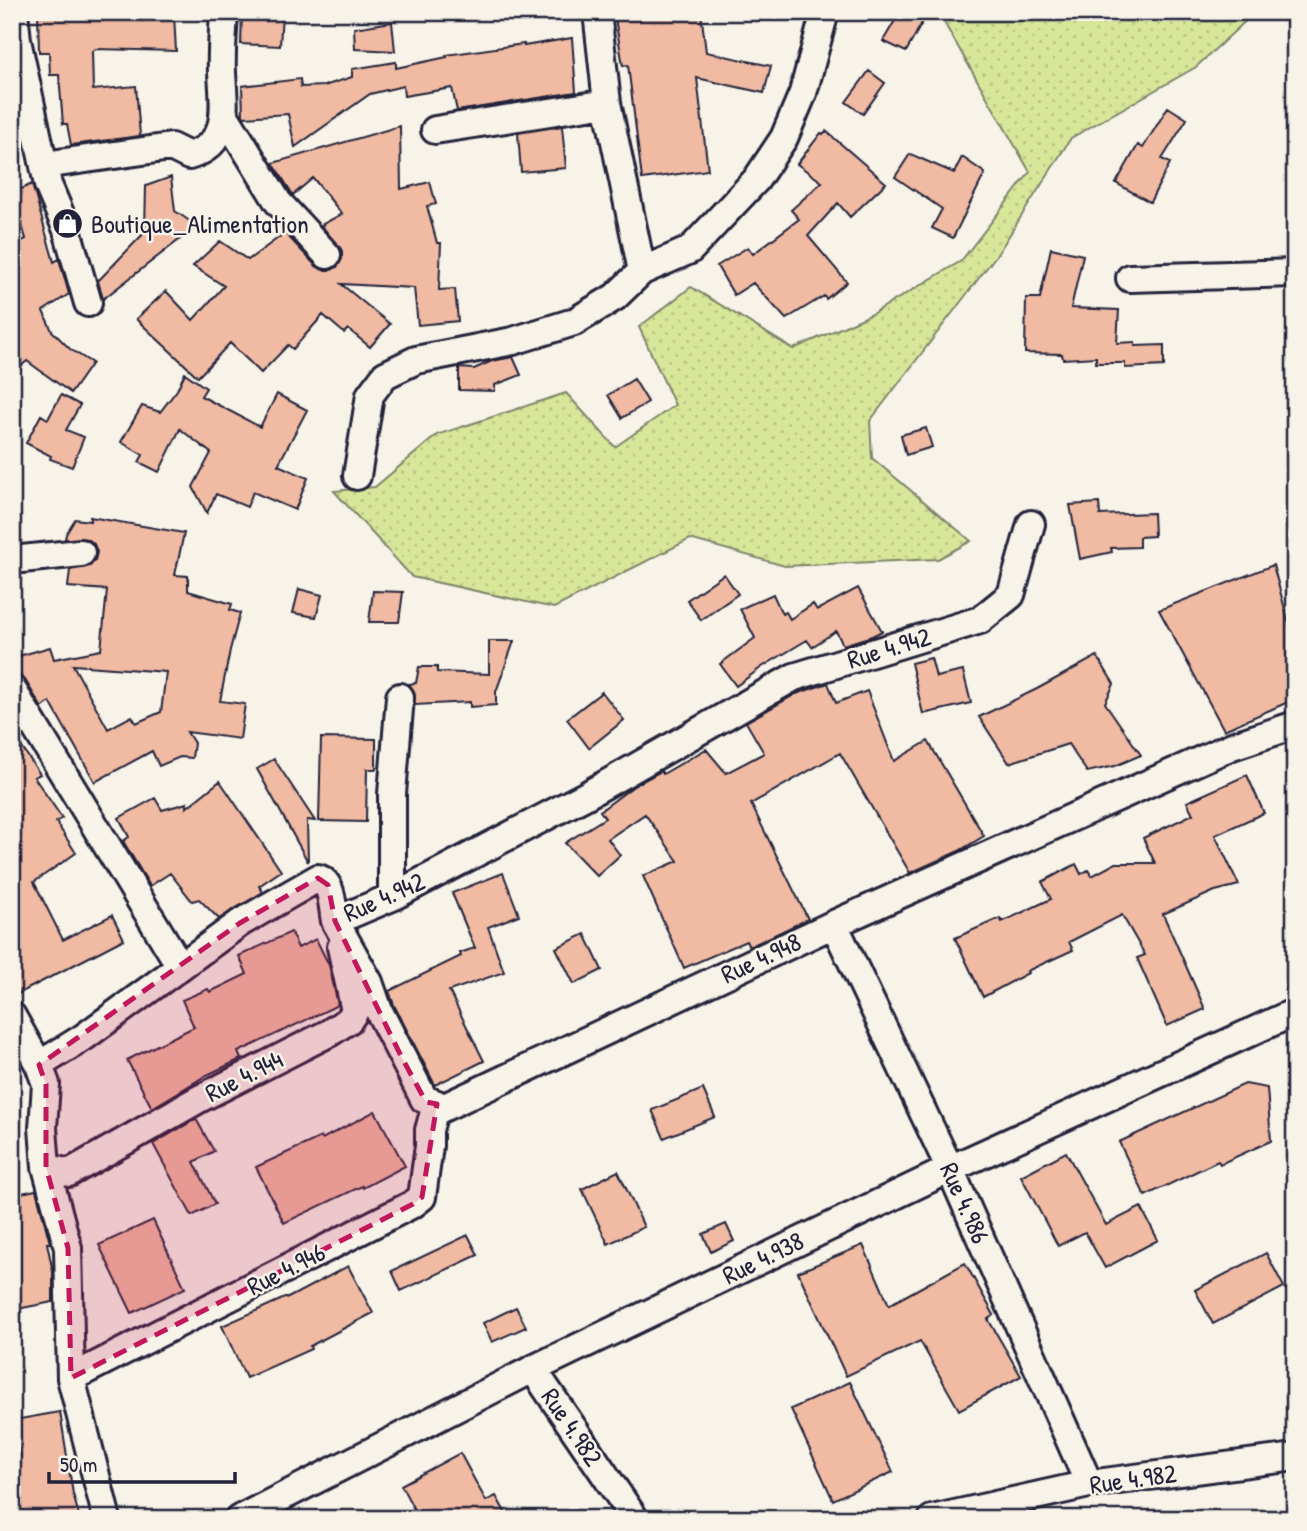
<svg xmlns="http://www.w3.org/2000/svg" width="1307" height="1531" font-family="'Patrick Hand',sans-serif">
<defs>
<pattern id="grass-dots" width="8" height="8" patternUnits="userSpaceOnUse" patternTransform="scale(1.75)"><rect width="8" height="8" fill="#d8e699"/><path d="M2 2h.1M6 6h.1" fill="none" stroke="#b9c585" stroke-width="1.8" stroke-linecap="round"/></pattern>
</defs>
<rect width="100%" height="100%" fill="#f7f3e8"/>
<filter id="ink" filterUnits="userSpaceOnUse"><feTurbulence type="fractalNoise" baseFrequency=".0143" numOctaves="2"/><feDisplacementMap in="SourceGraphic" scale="14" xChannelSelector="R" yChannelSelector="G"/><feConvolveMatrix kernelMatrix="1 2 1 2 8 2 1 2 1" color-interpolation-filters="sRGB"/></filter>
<g filter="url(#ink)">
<!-- grass -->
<path fill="url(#grass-dots)" stroke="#7d846a" stroke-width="2" d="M938,12H1249L1250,17L1196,67L1071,138L998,253L870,421L872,458L971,541L938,559L785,566L690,539L554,608L412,577L334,491L375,487L437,435L566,393L615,447L675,405L639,327L691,287L793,349L870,315L961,261L1030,172Z"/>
<!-- building -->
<path fill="#f0baa3" stroke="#22223b" stroke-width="2" fill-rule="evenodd" d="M38,12H144L142,21L174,15L176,51L96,49L92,51L93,90L136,86L140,136L71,145L67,124H63L59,75H50L49,52H39Z
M242,12L282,13L280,46L241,44Z
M614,12H701L706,52L771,66L764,93L697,78L708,170L642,179L628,65L623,66Z
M900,12H906L923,21L906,52L883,41Z
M392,22L395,51L355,49L354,28Z
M572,38L576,92L457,111L452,88L404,96L403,86L370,94L295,147L288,114L244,117L243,115L242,86L300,79L301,87L324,86L352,77V69L396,62V68L447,57L446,55L524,44V46Z
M869,71L885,83L863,114L846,102Z
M1168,107L1187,119L1162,159L1170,163L1150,202L1116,183L1138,145L1143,148Z
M400,126L401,189L430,182L436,204L427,206L437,243H441L439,290L455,289L458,321L418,325L414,288L341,284L390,324L370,347L348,329L344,333L323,315L293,349L288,345L261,373L230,343L198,377L136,319L166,291L193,320L224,286L193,266L220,241L248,260L285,233L316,266L323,270H331L337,267L342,259V251L321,225L342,214L313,178L293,195L273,163Z
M562,126L566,168L521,172L518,133Z
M826,131L886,183L850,217L838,203L808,236L847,282L826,299L824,296L786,319L753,283L734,295L717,266L748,247L753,254L799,219L791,210L822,182L797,164L821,133L823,134Z
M910,154L954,173L962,157L985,173L953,238L932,228L942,209L895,177Z
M171,177L175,211L197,226L103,299L98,281L145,232L146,186Z
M32,184L54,262L59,259L69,294L43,311L52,331L70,349L92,363L71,393L27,361L12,374V246L26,239L13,193Z
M1051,248L1083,255L1071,308L1119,310L1117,343L1135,342V346L1164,345V366L1125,368V363H1096V357L1063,359L1062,354L1025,353L1026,298H1040Z
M513,357L521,375L495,385V391L459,390V368L474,369L492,361Z
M185,373L206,388L201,396L260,427L277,394L307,410L278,465L308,478L295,510L253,492L247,507L216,494L207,513L193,487L211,453L180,429L159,472L139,462L143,455L121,442L142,406L160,412L177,390Z
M634,379L648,402L622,418L608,395Z
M61,395L80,405L66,430L84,437L72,467L50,459L51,456L26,443L41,415L48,419Z
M926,428L932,447L906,455L901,435Z
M1099,503L1100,515L1153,513L1154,536L1139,537V547L1111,548L1112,552L1080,559L1070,505Z
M90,517L184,533L175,575L188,576V591L232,604L230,610L240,613L230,650L220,701L245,704L240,739L187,732L194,743L192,758L180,757L159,766L152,751L95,782L50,702L42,708L25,680L19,675L12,673V658L50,647L54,659L101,650L107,590L68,587L70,570L90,566L95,560L97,552L94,544L88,539H65L66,534L75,519L90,521ZM73,665L166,672L161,712L136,723L132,716L108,729Z
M1273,565L1295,646V699L1224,730L1159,610Z
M724,574L738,594L701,620L687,600Z
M858,588L882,631L872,636L843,645L836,631L812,647L807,640L762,667L736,686L720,664L755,638L740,609L773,594L782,614L786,612L790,619L813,604L817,610Z
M299,589L322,595L316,617L293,613Z
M373,591L403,592L399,622H369Z
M489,641H514L496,692V705L470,707V702L415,705L414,691L409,684L416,683L419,667H437V672L489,674Z
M1097,656L1114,684L1105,703L1141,755L1115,766L1087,772L1068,744L1009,763L979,717L1037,689Z
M931,658L936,677L963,671L971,703L923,714L911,663Z
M828,683L836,703L867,691L894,761L928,741L984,836L959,851L910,873L840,753L751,804L808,919L749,947L746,941L684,968L643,876L678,861L645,814L608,839L620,855L597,876L565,843L605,818L600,811L635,785L661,771L663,774L706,749L726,773L764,753L746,722L796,694Z
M602,692L624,720L589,748L567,719Z
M12,733L40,774L34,777L62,818L56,822L76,853L34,882L63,940L112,915L124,939L12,997Z
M321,738L376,739V769H367L366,822L319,821Z
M274,759L315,821L307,820L308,862L257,769Z
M1247,775L1264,813L1215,835L1239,885L1215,891L1163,914L1205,1009L1167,1026L1137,958L1145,955L1122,915L1069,942L1073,950L1027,971L1028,973L983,997L955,938L1000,918L1002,922L1051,899L1042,882L1076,864L1081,874L1088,870L1092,876L1116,863H1155L1143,838L1193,814L1187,802Z
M220,781L281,871L259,886L263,892L219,919L199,899L192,901L170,873L150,886L123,841L129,837L119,818L155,798L162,810L187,803L186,808Z
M503,873L519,915L488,927L504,972L449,991L484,1061L435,1085L394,1005L389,991L461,956L460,953L475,948L452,893Z
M291,932L298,948L316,939L329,965L338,1005L238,1052L241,1059L207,1075L152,1108L127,1060L194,1027L182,1000L208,989L210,992L247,974L239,956Z
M585,934L602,970L574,984L556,948Z
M1245,1084L1267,1088L1271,1141L1220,1164L1218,1161L1145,1196L1119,1142Z
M703,1089L715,1117L664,1138L652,1110Z
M375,1111L405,1166L363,1188L362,1186L284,1223L256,1167L321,1137L322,1139Z
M196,1119L214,1151L194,1162L215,1204L192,1216L153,1144Z
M1066,1152L1106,1225L1141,1207L1158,1240L1105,1268L1085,1232L1058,1246L1021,1176Z
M618,1171L644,1227L608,1244L582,1189Z
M36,1190L50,1243H47L53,1272V1302L12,1310V1195Z
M153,1220L185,1288L132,1313L99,1245Z
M726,1224L734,1241L711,1252L703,1234Z
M468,1235L478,1255L401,1291L392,1271Z
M863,1245L889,1305L965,1263L994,1315L988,1319L1021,1376L959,1410L920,1341L846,1376L798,1272Z
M1266,1253L1284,1287L1213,1324L1195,1290Z
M348,1266L373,1313L310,1346L311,1349L246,1378L222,1326L287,1297L288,1298Z
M516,1307L526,1327L492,1342L483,1323Z
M850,1382L893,1472L833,1500L791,1409Z
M60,1412L73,1494L80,1519H12V1456H20L14,1420Z
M460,1453L486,1501L496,1496L509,1519H419L401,1485Z"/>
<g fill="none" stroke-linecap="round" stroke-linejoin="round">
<defs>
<path id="street" d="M14,12L17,40L48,185L67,230L88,303
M597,12L607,103L642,271
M224,114L278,202L327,255
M435,130L607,103
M44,165L171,147L189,156C231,143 224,108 222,73C221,53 223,33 224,12
M1130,278L1295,273
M357,476L370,395L385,375L416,360L513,341L574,322L615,297L642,271L690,250L756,180L784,138L803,93L825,12
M12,560L81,553
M12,689L180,966
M392,897V794L400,697
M335,921L369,982L379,1011L424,1099L437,1104L434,1112L834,924L1232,746L1295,725
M834,924L950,1169L1089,1484
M12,1016L39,1065
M46,1167L69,1173L199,1099L329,1033L349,1020L355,1011L341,947
M533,1369L635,1519
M71,1378L413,1204L422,1197L429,1146V1130L434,1112
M107,1519L71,1378L68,1248L46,1167L43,1128L46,1084L39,1065L84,1037L240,923L318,878C333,882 332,907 335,921L392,897L585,796L794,677L980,620L1011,595L1031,524
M239,1519L533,1369L950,1169L1295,1012
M932,1519L1089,1484L1295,1457"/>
</defs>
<!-- street casing -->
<use href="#street" stroke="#22223b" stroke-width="32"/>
<!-- street -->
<use href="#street" stroke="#f7f3e8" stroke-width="26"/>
</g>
</g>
<!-- marked area -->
<path fill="#c2185b" fill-opacity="0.2" stroke="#c2185b" stroke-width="5" stroke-dasharray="14 9" stroke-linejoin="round" d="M318,878L328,885L335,921L401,1056L426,1102L437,1104L422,1197L413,1204L71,1378L68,1248L46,1167V1084L39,1065L240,923Z"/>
<!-- icons -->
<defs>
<symbol id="shop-disc" viewBox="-11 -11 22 22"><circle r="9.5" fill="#22223b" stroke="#f7f3e8"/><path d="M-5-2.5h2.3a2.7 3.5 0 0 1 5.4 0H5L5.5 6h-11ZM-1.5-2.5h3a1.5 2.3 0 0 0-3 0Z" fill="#fff"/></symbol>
</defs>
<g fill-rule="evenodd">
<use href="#shop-disc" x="50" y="206" width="35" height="35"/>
</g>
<g text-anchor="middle" stroke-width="5" stroke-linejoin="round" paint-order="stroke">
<!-- poi labels -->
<g font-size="26" fill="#22223b" stroke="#f7f3e8" text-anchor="start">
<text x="91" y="233">Boutique_Alimentation</text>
</g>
<!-- street labels -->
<g font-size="26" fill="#22223b" stroke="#f7f3e8">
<text transform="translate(889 648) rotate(-17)" y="9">Rue 4.942</text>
<text transform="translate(384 897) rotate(-24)" y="9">Rue 4.942</text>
<text transform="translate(761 958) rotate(-25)" y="9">Rue 4.948</text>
<text transform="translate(244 1076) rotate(-27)" y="9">Rue 4.944</text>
<text transform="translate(965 1203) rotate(66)" y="9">Rue 4.986</text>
<text transform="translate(763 1258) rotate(-26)" y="9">Rue 4.938</text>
<text transform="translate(286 1269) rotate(-27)" y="9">Rue 4.946</text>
<text transform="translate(572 1427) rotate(56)" y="9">Rue 4.982</text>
<text transform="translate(1133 1479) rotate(-8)" y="9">Rue 4.982</text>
</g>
</g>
<!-- margin -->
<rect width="1307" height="1531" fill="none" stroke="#f7f3e8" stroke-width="42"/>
<rect x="21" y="21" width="1265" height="1489" fill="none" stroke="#22223b" stroke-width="2.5" filter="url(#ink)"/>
<!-- scale -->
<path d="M49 1472v10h186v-10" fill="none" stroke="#22223b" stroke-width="3.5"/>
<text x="60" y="1472" font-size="21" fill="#22223b" stroke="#f7f3e8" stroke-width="5" paint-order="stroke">50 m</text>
</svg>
